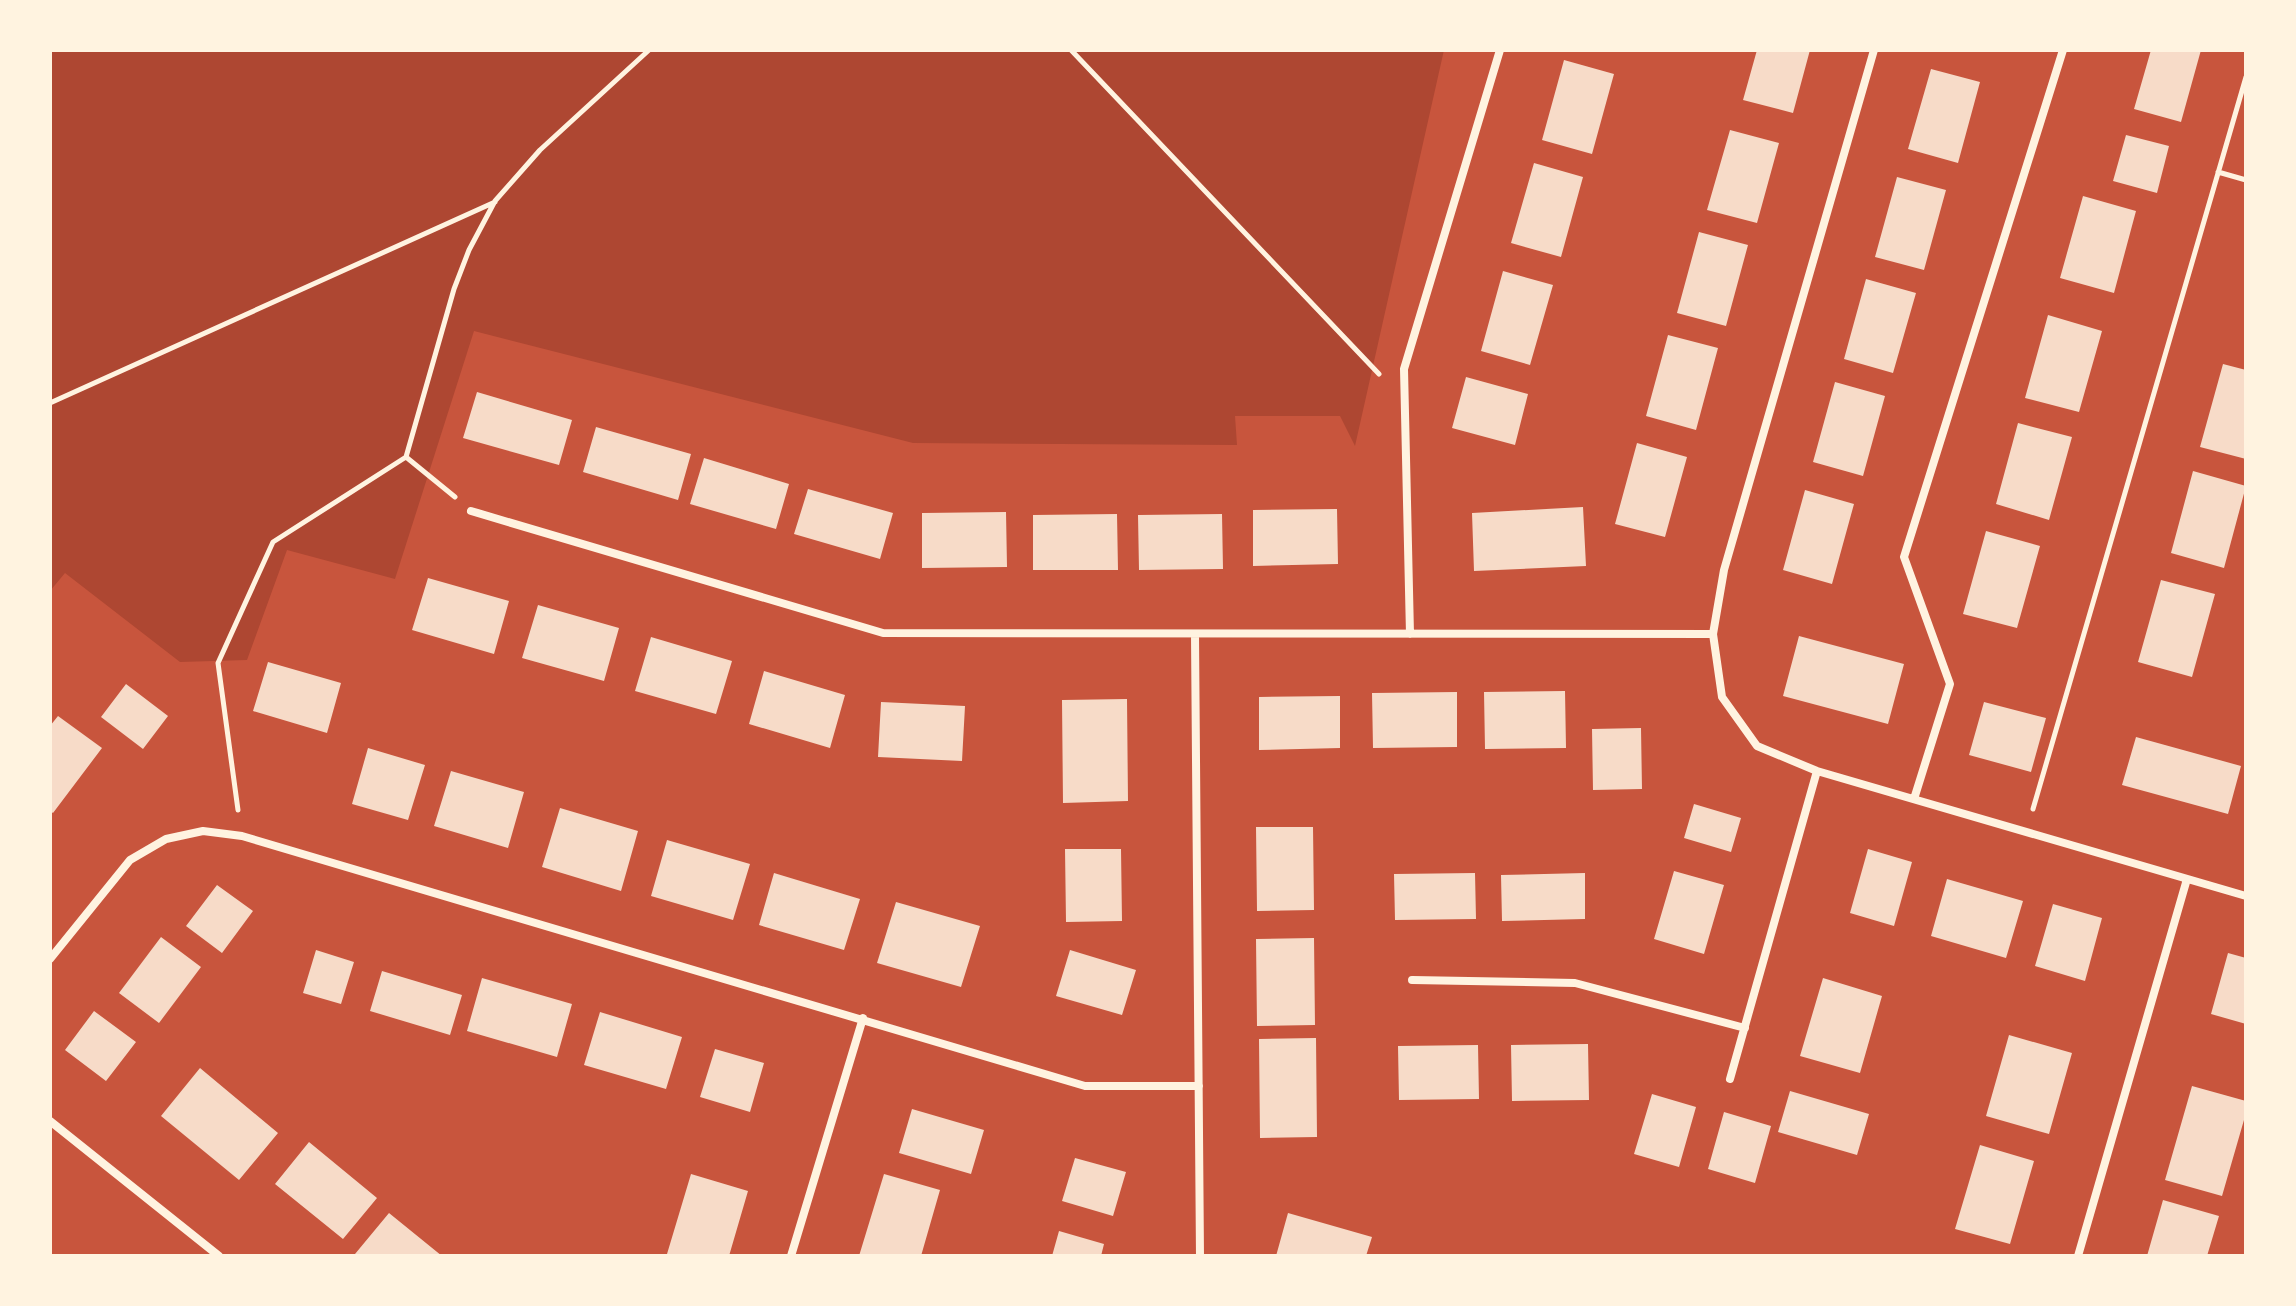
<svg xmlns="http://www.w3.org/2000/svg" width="2296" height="1306" font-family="Bitter,serif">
<rect width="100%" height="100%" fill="#c8553d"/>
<!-- green -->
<path fill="#ae4732" d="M50,50H1444L1355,446L1340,416H1235L1237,445L913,443L474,331L395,579L287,550L247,660L180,662L65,573L50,591Z"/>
<!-- building -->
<path fill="#f7dbc8" d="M1757,50H1810L1793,113L1743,100Z
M2151,50H2201L2181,122L2134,109Z
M1564,60L1614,74L1592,154L1542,140Z
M1931,69L1980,82L1958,163L1908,149Z
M1730,130L1779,143L1757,223L1707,210Z
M2126,135L2169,146L2157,193L2113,181Z
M1534,163L1583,177L1561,257L1511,243Z
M1897,177L1946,190L1924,270L1875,257Z
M2083,196L2136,211L2114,293L2060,278Z
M1699,232L1748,245L1726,326L1677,313Z
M1503,271L1553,285L1530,365L1481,351Z
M1866,279L1916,293L1893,373L1844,359Z
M2048,315L2102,331L2079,412L2025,398Z
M1668,335L1718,348L1696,430L1646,416Z
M2223,364L2246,370V459L2200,447Z
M1466,377L1528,394L1515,445L1452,428Z
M1835,382L1885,396L1863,476L1813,462Z
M477,392L572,420L559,465L463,438Z
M2018,423L2072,437L2049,520L1996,504Z
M596,427L691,454L678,500L583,472Z
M1637,443L1687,457L1665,537L1615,524Z
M704,458L789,484L776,529L690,504Z
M2193,471L2246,486L2224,568L2171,553Z
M808,489L893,513L880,559L794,534Z
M1805,490L1854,504L1832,584L1783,570Z
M1583,507L1586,566L1474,571L1472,513Z
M1337,509L1338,564L1253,566V510Z
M1006,512L1007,567L922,568V513Z
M1117,514L1118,570H1033V515Z
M1222,514L1223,569L1139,570L1138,515Z
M1986,531L2040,546L2017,628L1963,614Z
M428,578L509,601L494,654L412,630Z
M2161,580L2215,594L2192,677L2138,662Z
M538,605L619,628L604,681L522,658Z
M1799,636L1904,664L1888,724L1783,696Z
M651,637L732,661L716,714L635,691Z
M268,662L341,683L327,733L253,711Z
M764,671L845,695L830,748L749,724Z
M126,684L168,716L143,749L101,717Z
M1565,691L1566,748L1485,749L1484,692Z
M1457,692V747L1373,748L1372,693Z
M1340,696V748L1259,750V697Z
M1127,699L1128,801L1063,803L1062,700Z
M881,702L965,706L962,761L878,757Z
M1984,702L2046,718L2031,772L1969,755Z
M58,716L102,748L53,813L50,811V726Z
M1641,728L1642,789L1593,790L1592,729Z
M2136,737L2241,766L2228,814L2122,785Z
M368,748L425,765L408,820L352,804Z
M451,771L524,792L508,848L434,826Z
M1694,804L1741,818L1731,852L1684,838Z
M560,808L638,831L621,891L542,867Z
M1256,827H1313L1314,910L1257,911Z
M667,840L750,864L733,920L651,896Z
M1065,849H1121L1122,921L1066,922Z
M1868,849L1912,862L1894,926L1850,913Z
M1674,871L1724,885L1704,954L1654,939Z
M774,873L860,899L844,950L759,925Z
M1475,873L1476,919L1395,920L1394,874Z
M1585,873V919L1502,921L1501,875Z
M1947,879L2023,901L2006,958L1931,936Z
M217,885L253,911L222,953L186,926Z
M896,902L980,926L961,987L877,963Z
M2053,904L2102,918L2085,981L2035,966Z
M161,937L201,967L159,1023L119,993Z
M1314,938L1315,1025L1257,1026L1256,939Z
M316,950L354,962L341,1004L303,993Z
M1070,950L1136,970L1122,1015L1056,996Z
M2228,953L2246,958V1024L2211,1014Z
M382,971L462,995L450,1035L370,1011Z
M482,978L572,1004L557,1057L467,1031Z
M1823,978L1882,996L1860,1073L1800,1056Z
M94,1011L136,1042L106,1081L65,1050Z
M600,1012L682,1037L666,1089L584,1065Z
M2009,1035L2072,1053L2049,1134L1986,1116Z
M1316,1038L1317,1137L1260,1138L1259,1039Z
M1588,1044L1589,1100L1512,1101L1511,1045Z
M1478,1045L1479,1099L1399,1100L1398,1046Z
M715,1049L764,1063L750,1112L700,1097Z
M200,1068L278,1133L239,1180L161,1116Z
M2192,1086L2246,1101V1113L2222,1196L2165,1180Z
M1790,1091L1869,1114L1857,1155L1778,1132Z
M1652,1094L1696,1107L1679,1167L1634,1154Z
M912,1109L984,1130L971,1174L899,1153Z
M1724,1112L1771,1126L1755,1183L1708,1169Z
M309,1142L377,1198L343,1239L275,1184Z
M1980,1145L2034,1161L2010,1244L1955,1229Z
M1075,1158L1126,1172L1113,1216L1062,1201Z
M691,1174L748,1191L729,1256L667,1254Z
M884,1174L940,1190L921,1256H859Z
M2163,1200L2219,1216L2207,1256H2147Z
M389,1213L442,1256L355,1254Z
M1288,1213L1372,1237L1366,1256H1276Z
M1059,1231L1104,1244L1101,1256H1052Z"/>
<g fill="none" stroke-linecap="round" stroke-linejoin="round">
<!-- path -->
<path stroke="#fff3e0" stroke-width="5" d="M1071,50L1379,374
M2218,172L2246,180
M50,403L495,202
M455,497L406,457L454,289L469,250L495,201L540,150L649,50
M2033,809L2246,77
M238,810L218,663L273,542L406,457"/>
<!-- minor -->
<path stroke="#fff3e0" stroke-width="8" d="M1874,50L1724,570L1713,634L1722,697L1757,746L1817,771L2246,896
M471,511L883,633L1713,634
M1410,634L1404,369L1500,50
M1195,635L1200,1256
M1914,799L1950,684L1904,557L2063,50
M50,959L130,860L166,839L203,831L242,836L1085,1086H1199
M1412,980L1575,983L1745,1028
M1730,1079L1817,771
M50,1121L219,1256
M791,1256L863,1018
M2078,1256L2187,879"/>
</g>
<!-- border -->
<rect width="2296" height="1306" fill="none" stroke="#fff3e0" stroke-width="104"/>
</svg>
